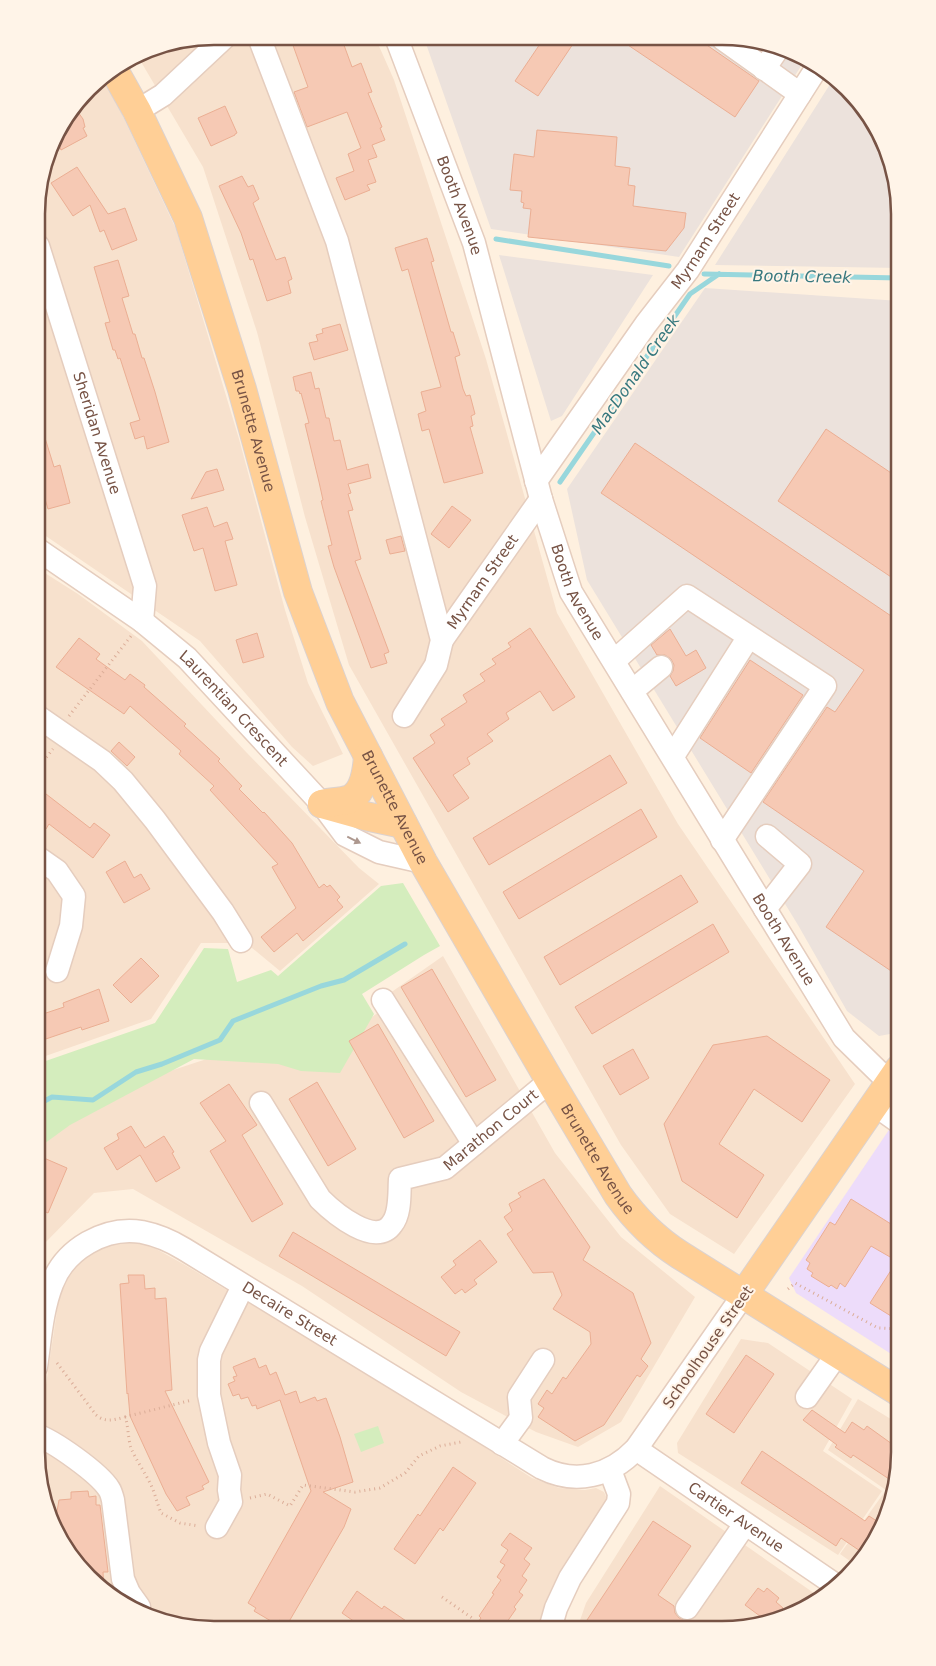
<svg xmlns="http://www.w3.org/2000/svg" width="936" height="1666" font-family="'DejaVu Sans',sans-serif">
<rect width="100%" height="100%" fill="#fef0df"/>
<!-- residential -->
<path fill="#f7e1cd" d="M214,36L375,37L394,80L486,359L557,613L678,824L855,1084L734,1254L670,1214L621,1145L349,665L305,517L257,332L203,167L137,55L146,50Z
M104,76L176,229L239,439L285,610L308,683L343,754L313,766L292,747L200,641L37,530L38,191L55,135L97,81Z
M37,568L78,594L142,641L247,753L359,868L379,884L280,971L246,943H201L151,1019L37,1059Z
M443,956L555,1153L621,1237L695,1297L621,1422L578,1447L536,1432L461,1392L302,1286L133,1189L94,1193L42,1246L36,1269L37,1130L67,1105L240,1048H328L379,1012L383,998Z
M129,1242L149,1245L185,1265L432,1413L532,1478L559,1488L585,1490L596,1488L604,1492L608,1501L570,1555L548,1599L539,1629L191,1628L106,1593L73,1560L46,1509L36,1452L58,1304L62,1286L70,1273L89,1254L114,1244Z
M741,1339L768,1343L852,1399L823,1451L882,1491L838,1555L678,1453L677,1443Z
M858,1399L899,1424V1464L886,1520L863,1560L857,1566L840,1554L886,1490L828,1450Z
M660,1486L821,1598L779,1620L722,1630L577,1629L586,1603Z"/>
<!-- industrial -->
<path fill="#ece2dc" d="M424,38L756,40L803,63L679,257L491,229Z
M834,78L839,80L890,157L900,214V268L715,265Z
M499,255L653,275L562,416L551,421Z
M705,288L900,301L899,1021L890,1034L879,1036L847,1011L798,925L587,580L567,489Z"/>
<!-- education -->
<path fill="#eddcfa" d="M899,1115V1359L796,1293L789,1278Z"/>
<!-- green -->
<path fill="#d4edbd" d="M403,883L440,946L424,955L362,994L374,1014L340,1073L301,1071L278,1064L194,1059L70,1125L37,1149V1064L155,1023L204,948L228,949L237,982L271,970L278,976L381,886Z
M378,1426L384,1443L361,1452L354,1434Z"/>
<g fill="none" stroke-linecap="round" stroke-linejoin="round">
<!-- stream -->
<path stroke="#98d7dc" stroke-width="5" d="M496,239L669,266
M704,274L900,278
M560,482L690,294L719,274
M37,1105L52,1097L93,1100L136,1072L162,1064L220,1040L233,1021L321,986L344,980L405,944"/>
</g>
<!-- building -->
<path fill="#f6c9b4" stroke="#ebae93" d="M290,37H341L352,67L361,63L372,92L368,93L382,127L380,128L385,140L372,145L377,157L368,160L376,182L367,185L370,190L345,200L336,178L354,171L348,154L361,148L347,112L307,127L294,92L308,87Z
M544,38H577L538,96L515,81Z
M619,39H698L759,81L735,117Z
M225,106L237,133L235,134V135L211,146L198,118Z
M75,108L83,119L85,127L83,128L87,136L61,150L55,135Z
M537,130L617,137L615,166L630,168L628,185L635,186L633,206L686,213L684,228L666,251L528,237L531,209L523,208L524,203L521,202L522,191L510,190L514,154L534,157Z
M77,167L108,214L125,208L137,240L112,250L104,230L100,232L90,205L73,216L51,183Z
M242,176L248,187L253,185L259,199L253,203L276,260L285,257L292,279L288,281L291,293L267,301L253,259L250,260L241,233L219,186Z
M427,238L434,261L431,262L451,332H453L460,355L455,357L463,389L466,396L470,395L475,414L471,416L473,426L470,427L483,473L444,483L429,429L422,431L418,414L426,411L421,392L441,387L408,269L402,271L395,248Z
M118,260L129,296L122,298L133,334H135L142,358H144L155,392L169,442L147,449L144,436L135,439L130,423L140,420L120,358L118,359L115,350H113L105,323L110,322L94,267Z
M340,324L348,350L314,360L309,343L318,341L316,335L323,333L322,329Z
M311,372L315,389L319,388L326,418H329L334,441L340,440L347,470L368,464L371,478L348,484L351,493L348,494L353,510L348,511L361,559L355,561L389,652L384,654L387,663L371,668L334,567L328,546L332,545L321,501L323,500L319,482L305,424L309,423L301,393L300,394L299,391H296L293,377Z
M37,425H41L54,467L60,465L70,503L48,509L37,472Z
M826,429L900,479V583L778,501Z
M635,443L900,622V977L826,927L864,871L763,802L827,707L835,712L864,670L601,493Z
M217,469L224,490L191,499L206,472Z
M452,506L471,520L449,548L431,534Z
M207,507L214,527L227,522L233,539L225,541L237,585L215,591L203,548L194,551L182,515Z
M401,536L405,551L390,554L386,540Z
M530,628L575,697L553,711L540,691L506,713L509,719L487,734L493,741L467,758L470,764L453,775L469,798L448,812L413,758L435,743L430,735L445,725L441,719L467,702L463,695L485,681L480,674L496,664L492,659L511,647L508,643Z
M670,629L686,656L696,650L706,668L676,686L670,676L673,671L674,665L671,659L665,655H657L651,645Z
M257,633L264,657L243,663L236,640Z
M79,638L100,654L96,659L125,680L130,674L145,685L144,687L186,724L184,726L220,759L218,761L242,786L239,789L263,813L264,812L292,843L319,888L324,884L327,887L330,885L340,897L337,900L343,907L303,941L297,933L274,952L261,937L296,908L272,867L278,864L210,790L214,786L179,754L181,751L130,706L124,714L56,667Z
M750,660L803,695L751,773L700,738Z
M119,742L135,757L127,766L111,751Z
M610,755L627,783L489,865L473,838Z
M37,787L90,828L94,823L110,835L93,858L49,824L46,829L37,823Z
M641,809L657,837L519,919L503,892Z
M125,861L134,878L141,874L150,889L124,903L106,872Z
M681,875L698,902L560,985L544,957Z
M713,924L729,952L592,1034L575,1007Z
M141,958L159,976L131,1003L113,985Z
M432,969L496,1080L466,1097L401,987Z
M99,989L109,1021L82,1030L81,1027L37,1042V1016L64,1007L63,1003Z
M378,1024L434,1121L404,1138L349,1041Z
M767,1036L830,1080L802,1122L754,1089L719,1144L764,1175L737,1218L682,1181L664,1124L713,1045Z
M633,1049L649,1078L620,1095L603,1066Z
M317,1082L356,1149L328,1166L289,1099Z
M229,1084L257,1125L242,1135L283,1204L252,1222L210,1151L226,1141L200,1103Z
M131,1126L145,1148L164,1136L174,1152L172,1153L180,1168L156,1182L140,1155L117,1170L104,1148L119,1139L117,1134Z
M37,1155L67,1168L48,1213L37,1208Z
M544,1179L590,1247L583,1260L633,1293L651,1343L641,1359L648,1366L640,1377L637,1375L604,1425L575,1441L538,1417L544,1408L538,1404L547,1390L552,1394L563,1377L566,1379L591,1344L590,1332L553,1309L562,1295L553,1272L533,1273L507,1234L513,1230L504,1217L512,1211L509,1204L521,1197L518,1193Z
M851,1199L899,1229V1321L870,1303L897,1261L871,1246L845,1287L840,1283L837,1289L831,1285L829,1287L811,1276L813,1273L807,1269L810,1263L806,1260L830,1222L835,1225Z
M293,1232L460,1332L446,1356L279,1256Z
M480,1240L497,1262L474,1280L477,1284L465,1293L462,1289L455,1294L441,1277L456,1265L453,1261Z
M128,1275H144L145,1289L155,1288V1299L166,1298L172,1390L165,1391L209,1482L202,1486L204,1489L186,1497L190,1505L177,1511L166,1494L130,1416L128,1393L127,1394L120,1284L129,1283Z
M746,1355L774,1374L734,1433L706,1414Z
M255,1358L259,1368L266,1365L270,1375L276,1372L285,1395L296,1391L300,1403L315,1397L317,1401L326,1398L340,1437L353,1482L323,1492L351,1509L344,1527L287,1625L279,1620L276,1624L254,1611L256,1608L248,1603L311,1491L280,1400L257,1409L256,1405L252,1406L248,1397L241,1399L239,1394L233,1396L228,1384L235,1381L233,1377L237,1376L233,1367Z
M812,1410L845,1433L852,1422L864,1430L867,1426L899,1449V1464L895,1483L853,1455L851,1458L835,1447L837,1445L803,1420Z
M762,1451L865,1521L869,1516L883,1525L866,1555L841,1538L836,1546L741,1483Z
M453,1467L476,1483L443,1531L440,1528L415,1564L394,1549L418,1514L420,1516Z
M88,1491L89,1497L96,1496V1505H100L108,1572H103L104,1591L73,1560L57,1531L56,1517L59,1500L71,1499V1492Z
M653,1521L691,1546L658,1595L674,1606L675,1613L679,1618L689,1621L702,1630L581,1629Z
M510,1533L532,1548L524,1559L530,1564L522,1576L527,1580L519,1592L523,1595L514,1607L516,1609L502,1629H473L481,1618L479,1616L494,1594L492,1593L501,1580L497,1577L505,1565L500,1562L508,1550L501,1545Z
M758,1588L764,1592L767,1588L779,1598L776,1602L783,1608L772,1621L768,1622L745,1605Z
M357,1591L382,1609L384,1606L418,1629H365L342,1613Z"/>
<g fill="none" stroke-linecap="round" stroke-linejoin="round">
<defs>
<g id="minor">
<path d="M259,37L337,241L442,640L436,665L404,716"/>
<path id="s1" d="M396,37L474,243L541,499L571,592L844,1038L890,1083"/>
<path d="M723,39L800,94"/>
<path d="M764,69L777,50"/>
<path d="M137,111L163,95L226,36"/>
<path id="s2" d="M38,246L145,586L142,621"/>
<path id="s3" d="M536,481L646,324L688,270L816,69"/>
<path id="s4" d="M37,549L142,621L187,658L322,804L345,835L379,852L423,862"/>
<path id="s5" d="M442,640L541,499"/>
<path d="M614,661L687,596L825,686L722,840"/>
<path d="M632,691L661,667"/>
<path d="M37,716L102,761L123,781L155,820L223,912L241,941"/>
<path d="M673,756L748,638"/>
<path d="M37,857L57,871L74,896L71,926L57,971"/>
<path d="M765,909L800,864L767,836"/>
<path d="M383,1000L474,1144"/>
<path id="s6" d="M261,1103L320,1199C334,1213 376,1248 392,1224C401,1213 399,1193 400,1179L445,1168L550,1081"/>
<path d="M875,1105L899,1122"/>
<path id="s7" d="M36,1367C40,1340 42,1309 52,1284C65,1249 105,1226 142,1232C157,1235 171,1241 184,1249L542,1468C576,1485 610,1476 636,1449L744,1294"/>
<path d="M807,1397L838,1353"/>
<path d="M36,1435C54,1441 99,1473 109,1489C111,1492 112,1496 113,1500L123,1579L129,1593L139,1607"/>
<path d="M502,1444L521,1418L519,1397L543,1360"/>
<path id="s8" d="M636,1449L837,1586"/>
<path d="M217,1527L231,1502L229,1490L230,1475L219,1443L209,1395V1360L211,1351L243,1286"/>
<path d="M687,1608L745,1524"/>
<path d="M550,1629L556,1608L570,1578L618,1503L619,1494L610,1470"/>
</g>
<g id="major">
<path id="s9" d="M114,70L137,111L188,218L242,389L298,592L340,702L423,862L550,1081L618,1195C635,1219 655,1239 680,1255L899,1392"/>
<path d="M322,804L365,816L403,824"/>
<path d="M322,804C330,802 342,802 350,799C364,792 367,770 368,756"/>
<path d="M744,1294L899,1069"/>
</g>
</defs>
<!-- minor casing -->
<use href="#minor" stroke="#e5cdbe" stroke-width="25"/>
<!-- major casing -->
<use href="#major" stroke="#dcd2cf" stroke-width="30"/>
<!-- path -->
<path stroke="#dbad98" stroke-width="3" stroke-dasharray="1 4" stroke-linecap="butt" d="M69,716L131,636
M37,769L53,749
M788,1289L795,1283L878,1328L899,1329
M57,1363L96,1415C106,1423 113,1420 125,1417C128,1423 128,1439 131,1448C136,1460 144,1471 150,1483C155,1493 157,1503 161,1513L180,1523L199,1526
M125,1417L192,1400
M889,1492L892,1494
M250,1498L267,1494L290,1506L303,1485L355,1492L380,1488L405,1473L419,1456L440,1446L461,1442
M442,1597L472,1618L465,1629"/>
<!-- minor -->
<use href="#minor" stroke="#fff" stroke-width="22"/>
<!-- major -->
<use href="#major" stroke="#ffcf96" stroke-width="28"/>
</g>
<!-- one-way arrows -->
<defs><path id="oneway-solid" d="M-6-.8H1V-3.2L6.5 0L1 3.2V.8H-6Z" transform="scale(1.25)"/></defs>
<use fill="#ad988f" href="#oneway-solid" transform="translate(354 840) rotate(26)"/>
<g text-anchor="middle" stroke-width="4" stroke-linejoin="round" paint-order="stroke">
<!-- street labels -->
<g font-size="15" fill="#775345" stroke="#fff4e8">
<text dy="5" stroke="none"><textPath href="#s1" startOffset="180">Booth Avenue</textPath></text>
<text dy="5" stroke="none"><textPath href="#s3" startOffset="294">Myrnam Street</textPath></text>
<text dy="5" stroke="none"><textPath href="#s9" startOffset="388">Brunette Avenue</textPath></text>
<text dy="5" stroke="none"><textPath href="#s2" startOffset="196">Sheridan Avenue</textPath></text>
<text dy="5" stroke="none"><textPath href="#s5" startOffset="71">Myrnam Street</textPath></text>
<text dy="5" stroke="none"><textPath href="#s1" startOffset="585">Booth Avenue</textPath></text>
<text dy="5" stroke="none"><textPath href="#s4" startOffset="254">Laurentian Crescent</textPath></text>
<text dy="5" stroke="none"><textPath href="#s9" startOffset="792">Brunette Avenue</textPath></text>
<text dy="5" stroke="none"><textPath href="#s1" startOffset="990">Booth Avenue</textPath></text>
<text dy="5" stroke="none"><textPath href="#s6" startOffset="350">Marathon Court</textPath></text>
<text dy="5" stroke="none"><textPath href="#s9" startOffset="1198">Brunette Avenue</textPath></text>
<text dy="5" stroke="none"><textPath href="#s7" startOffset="366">Decaire Street</textPath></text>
<text transform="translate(708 1347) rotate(-55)" y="5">Schoolhouse Street</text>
<text dy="5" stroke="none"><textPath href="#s8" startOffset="121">Cartier Avenue</textPath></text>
</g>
<!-- water labels -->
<g font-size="16" font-style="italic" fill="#37787e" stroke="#fff4e8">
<text transform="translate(802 276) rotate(1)" y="6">Booth Creek</text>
<text transform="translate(635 374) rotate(-55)" y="6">MacDonald Creek</text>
</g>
</g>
<!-- crop -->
<path d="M0 0H936V1666H0ZM214 45H722A169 169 0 0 1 891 214V1452A169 169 0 0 1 722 1621H214A169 169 0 0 1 45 1452V214A169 169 0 0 1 214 45Z" fill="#fff4e8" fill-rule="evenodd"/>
<path fill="none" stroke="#775345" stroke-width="2.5" d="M214 45H722A169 169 0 0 1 891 214V1452A169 169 0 0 1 722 1621H214A169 169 0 0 1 45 1452V214A169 169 0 0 1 214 45Z"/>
</svg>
